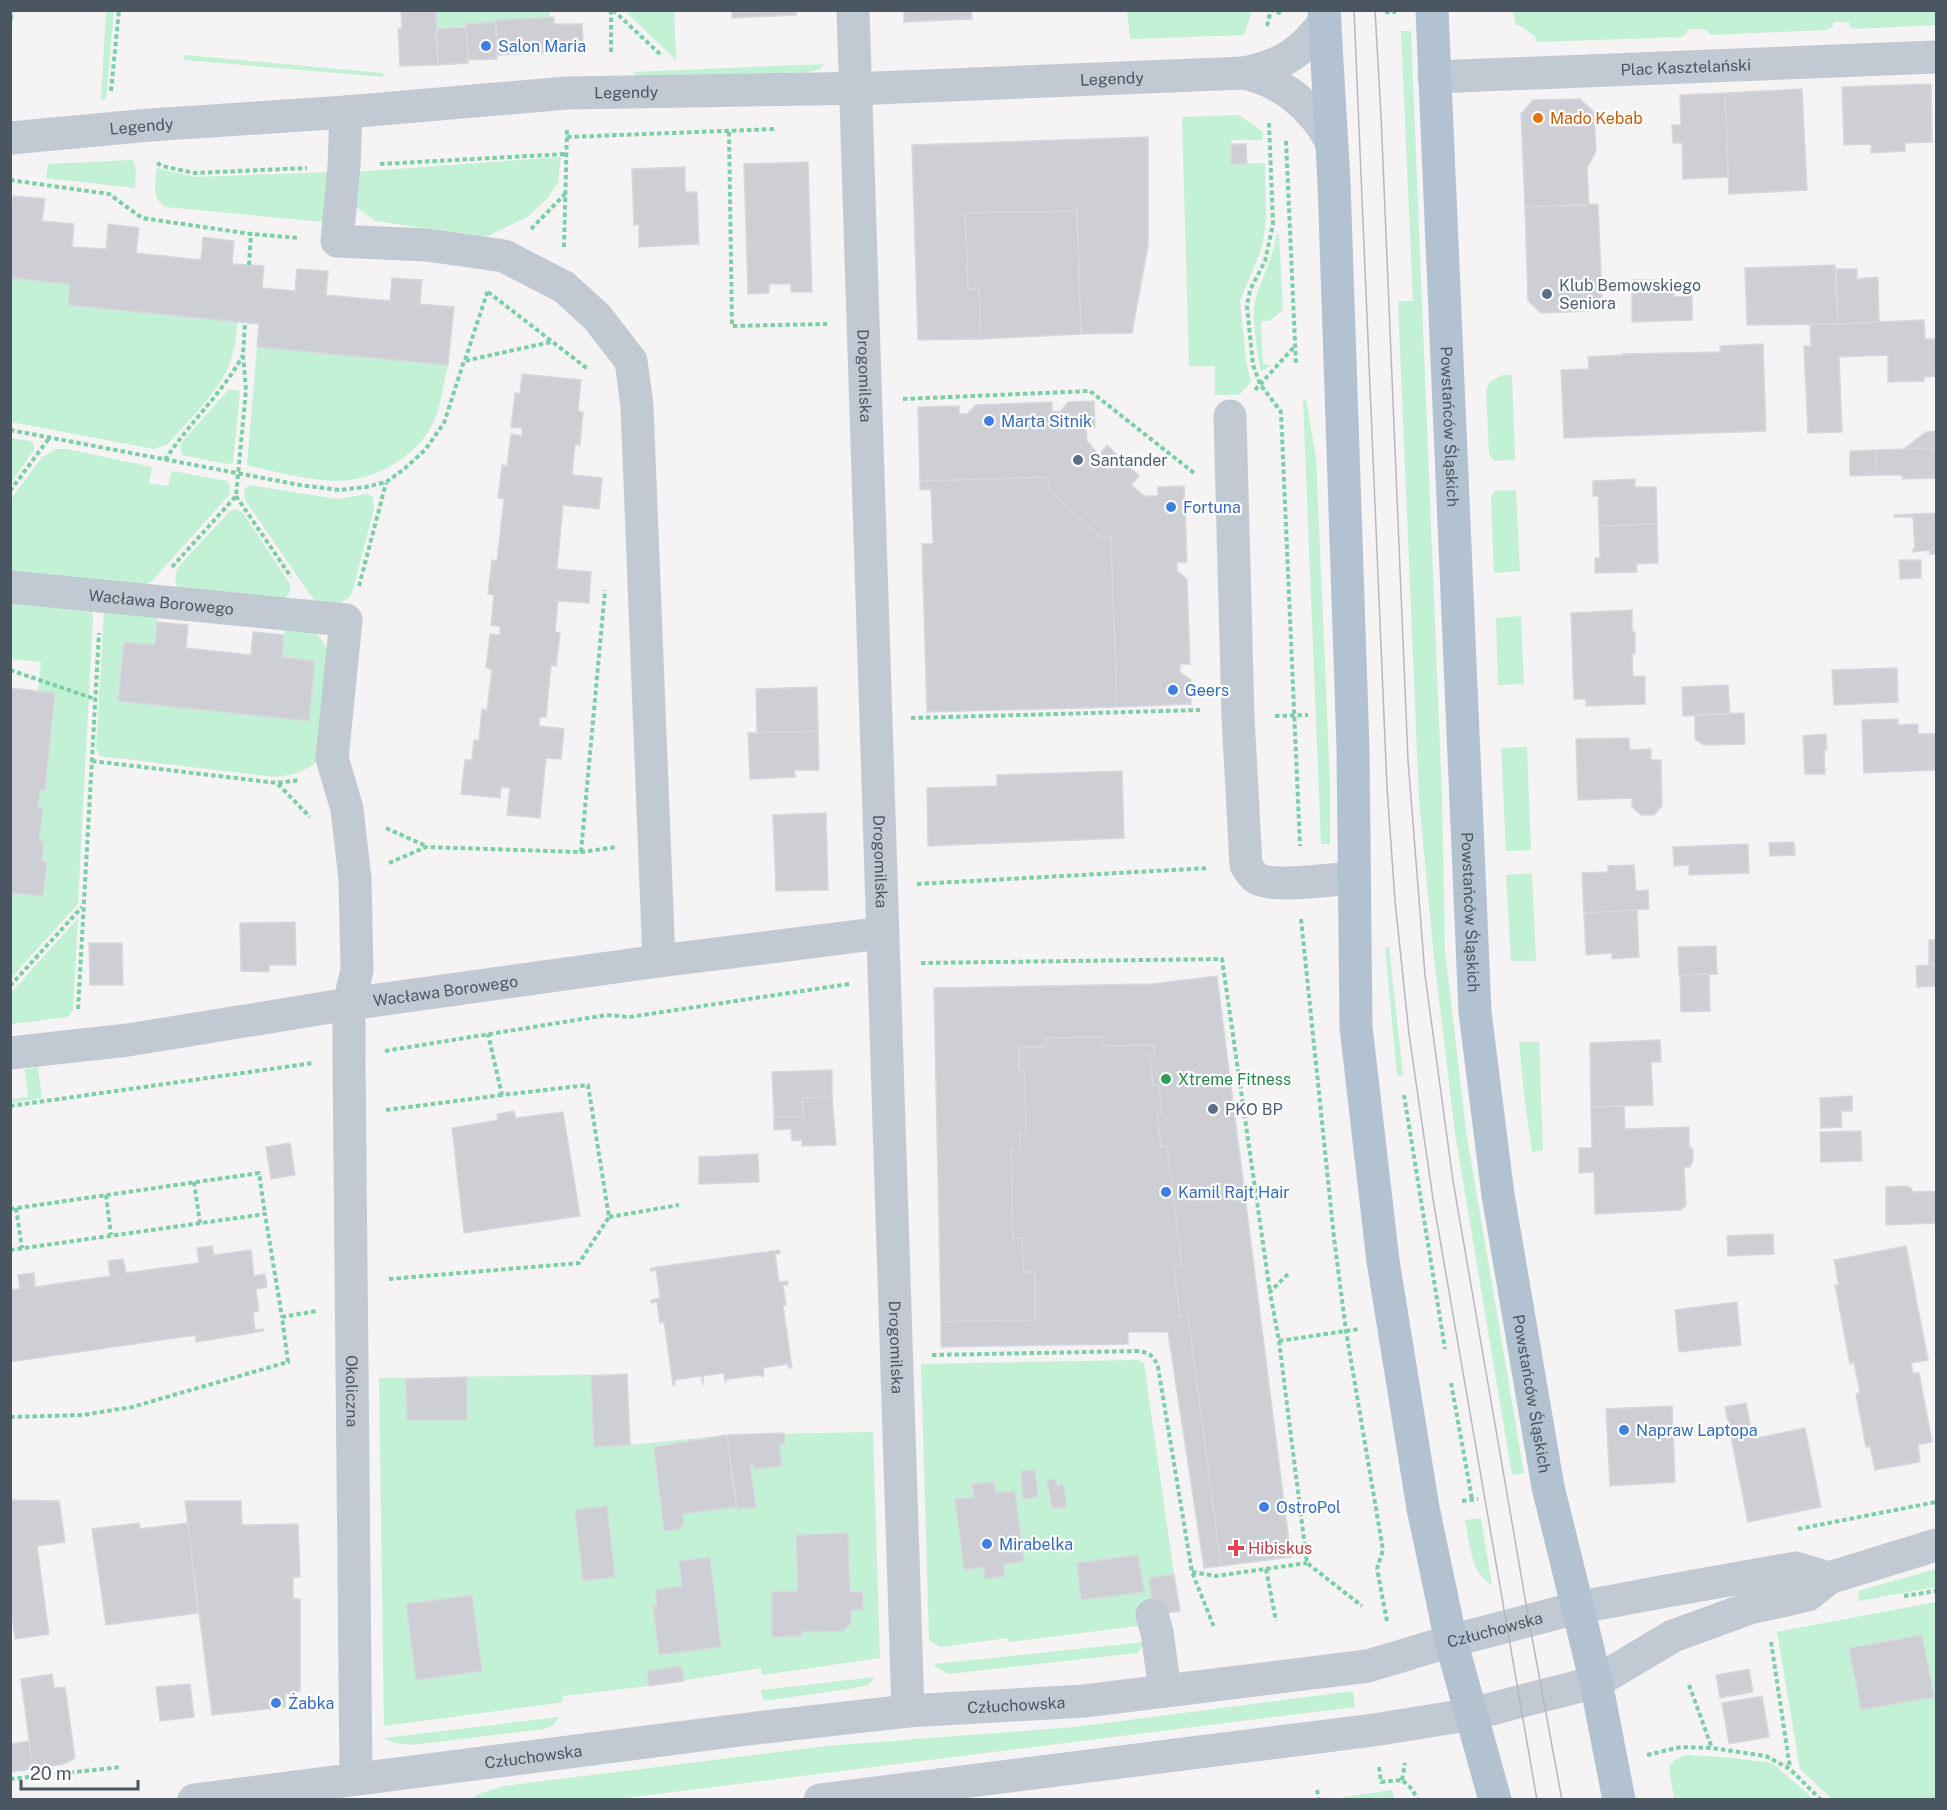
<svg xmlns="http://www.w3.org/2000/svg" width="1947" height="1810" font-family="'Public Sans',sans-serif">
<rect width="100%" height="100%" fill="#f5f3f3"/>
<!-- green -->
<path fill="#c3f1d5" d="M1936,10V25L1856,29L1850,27L1849,22H1834L1832,27L1827,30L1711,35L1705,29H1688L1686,34L1681,37L1539,42L1536,41L1535,36L1522,27L1516,25L1513,11Z
M106,11H114L106,99H101Z
M436,11H550V17L496,20V22L436,29Z
M625,11H674L676,60Z
M1127,11V10L1252,11L1244,35L1130,39Z
M1401,31H1411L1442,797L1445,950L1466,1131L1524,1473L1512,1475L1455,1133L1434,957L1419,800L1398,301H1413Z
M185,55L383,73L384,77L184,60Z
M824,64L820,69L806,73L641,78L632,72Z
M1239,115L1263,132L1262,140H1231V164L1265,163L1266,219L1264,235L1260,253L1240,301L1246,361L1251,382L1239,395H1215V366H1189L1182,117Z
M561,157L558,183L546,200L527,217L486,237L375,221L357,208L354,200V172Z
M133,160L136,171L135,188L46,178L48,164Z
M157,168L195,177L330,172L323,222L166,207C151,199 155,183 157,168Z
M1277,234H1279L1283,310L1269,321H1261L1263,364L1271,365L1261,372C1258,358 1251,314 1255,301C1262,277 1272,260 1277,234Z
M10,278L70,284L68,305L238,322C236,335 235,347 231,360C220,392 190,418 168,444L154,449L11,422Z
M257,347L448,365C443,385 441,409 431,427C414,458 374,480 339,481C310,481 278,472 249,466L247,464Z
M1502,375H1512L1515,460L1494,461L1489,454L1486,391L1489,383Z
M229,389L240,391L233,463L227,464L182,455L180,448L182,442Z
M1306,399L1316,457L1330,782V844H1321L1303,400Z
M11,438L30,441L34,444V450L11,483Z
M56,449H67L152,467L149,483L168,486L172,471L227,481L230,486L229,495L152,581L146,584L11,573V499L42,457Z
M250,485L337,499L367,494L373,497L374,509L352,593C343,607 327,607 313,599L245,500L244,489Z
M1516,490L1520,571L1494,573L1491,498L1495,491Z
M236,509L243,513L290,584C291,592 289,596 282,599L177,588L175,579L178,567L231,510Z
M11,598L92,610L93,616L78,904L11,978V893L43,896L47,862L42,861L44,842L39,841L43,808L38,807L40,790H45L55,693L38,691L41,662L11,659Z
M104,610H158L155,645L124,642L118,701L309,721L315,661L282,657L285,624C311,627 321,631 330,657L322,757C308,771 294,775 274,777L100,756L96,749Z
M1521,616L1524,684L1498,685L1496,618Z
M1527,747L1531,850L1506,851L1501,748Z
M1532,873L1536,961H1511L1506,875Z
M78,918L73,1010L68,1017L11,1024V993Z
M1385,947H1389L1403,1075H1397Z
M1519,1042H1539L1543,1150L1532,1152L1524,1094Z
M38,1067L42,1098L11,1103V1099L28,1097L25,1069Z
M1138,1360L1144,1363L1174,1574L1149,1578L1154,1615L1145,1625L1009,1642L1008,1638L940,1647L929,1640L921,1364Z
M627,1374L631,1445L727,1435L873,1432L880,1658L762,1675L761,1668L649,1686L563,1696L562,1702L558,1703L384,1726L379,1378Z
M1481,1518L1492,1585C1470,1573 1470,1542 1465,1520Z
M1936,1569V1587L1859,1601L1858,1591Z
M1936,1602V1799H1832L1800,1769L1777,1632Z
M1144,1642L1138,1653L949,1674L937,1668L934,1664Z
M874,1677C871,1686 864,1686 855,1688L771,1700H765L762,1698L761,1690Z
M1353,1691L1355,1707L617,1799H471L476,1795L503,1786L827,1746L1075,1727Z
M559,1717L554,1725L544,1729L412,1745L394,1743L384,1738Z
M1685,1755L1724,1757L1772,1763L1814,1799H1674L1669,1767L1675,1760Z
M1392,1790L1395,1799H1342L1344,1797Z"/>
<!-- building -->
<path fill="#cdcfd5" stroke="#d7d9de" stroke-width="1.5" d="M401,10H436L438,65L400,66L398,29H402Z
M732,10H796V15L732,18Z
M904,10H971L972,19L904,22Z
M554,17V24H582L583,42L555,44V53L497,55L495,20Z
M496,22L497,59L468,60L466,24Z
M466,27L468,63L438,65L436,29Z
M1931,84L1932,142L1905,143V151L1871,153V144L1844,145L1842,87Z
M1802,89L1807,190L1729,194L1725,93Z
M1725,93L1728,177L1683,179L1682,143H1673L1672,125H1681L1680,95Z
M1580,99L1594,112L1596,151L1587,168L1589,205L1525,207L1521,114L1533,100Z
M1148,137V245L1132,333L1081,334L1077,211L965,213L968,289H979L981,339L918,340L912,145Z
M1231,144H1246L1247,164H1231Z
M808,162L812,292H791V284H769V293L748,294L744,164Z
M685,167V192H697L699,244L639,247V224L634,225L632,169Z
M13,196L45,199L42,221L74,224L72,247L106,249L108,224L139,228L136,253L201,260L203,237L234,241L232,264L264,266L262,288L295,291L297,269L328,271L326,295L390,301L392,278L422,280L420,304L454,307L448,365L257,347L259,324L68,305L70,284L10,278V218Z
M1598,204L1602,297L1590,311L1541,313L1528,301L1525,207Z
M1077,211L1081,334L981,339L979,289H968L965,213Z
M1835,265L1838,324L1747,325L1745,268Z
M1836,269H1857V279L1878,277L1879,322L1838,324Z
M1632,280H1654V286H1673L1674,297L1692,296V320L1632,322Z
M1924,320L1925,339H1936V376L1924,377V381L1888,382V355L1839,357L1842,432L1808,433L1804,346H1811L1810,325Z
M1763,344L1766,431L1564,438L1561,370L1589,369L1588,357L1622,355V354L1721,352L1720,346Z
M522,374L581,380L578,411L583,412L580,445L575,444L572,475L602,478L599,509L563,505L557,569L591,572L589,603L558,601L555,632L560,633L556,666L551,665L546,717H540L539,726L564,729L561,759L546,758L540,818L507,815L510,788L501,787L500,798L461,794L465,760H472L474,740H479L482,709L487,710L492,669L486,668L490,634L500,635V626L491,625L494,595L488,594L492,560L497,561L504,499L498,498L502,465L507,466L511,434L522,436V428L511,427L515,393L520,394Z
M1094,401L1095,427H1086L1087,441L1099,455L1107,445L1139,476L1131,485L1144,496H1158V487L1184,486L1187,562H1177V571L1187,579L1190,664H1180V672L1191,680V704L1117,707L1111,537H1100L1049,489L1048,477L920,481L918,407L959,406V414H967L976,405L1052,402V411L1060,412L1068,402Z
M1936,431V448L1904,449L1926,432Z
M1936,448V478L1903,479L1902,475H1877L1876,450Z
M1876,450L1877,475L1850,476V451Z
M1048,477L1049,489L1100,537H1111L1117,707L927,712L922,544H933L931,489L920,490V481Z
M1635,479V487H1656L1657,524L1599,526L1598,496H1593V481Z
M1936,513V554H1930V550L1913,552V549H1915L1913,517H1895L1894,515Z
M1657,524L1658,563L1636,564L1637,572L1595,573V558H1600L1599,526Z
M1899,560H1921V578L1900,579Z
M1632,610V632H1635V654H1632L1633,677L1645,676V704L1586,706V699H1574L1571,613Z
M157,622L188,625L186,648L251,655L253,632L284,635L282,657L315,661L309,721L118,701L124,642L155,645Z
M1897,668L1898,702L1834,705L1832,670Z
M1728,685L1730,714L1683,716L1682,687Z
M817,687L818,731L757,733L756,689Z
M10,688L55,693L45,790H40L38,807L43,808L39,841H44L42,861L47,862L43,896L10,893Z
M1744,713L1745,744L1704,745L1695,739V715Z
M1898,719V725L1918,724V734H1936V770L1864,773L1862,720Z
M818,731L819,770H794L795,777L750,779L748,733Z
M1826,734L1827,750H1824L1825,774H1805L1803,736Z
M1629,738L1630,750L1651,749V760H1661L1662,806L1654,815H1641L1632,807V798L1578,800L1576,739Z
M1122,771L1124,838L928,846L927,788L997,786V775Z
M826,813L828,890L776,891L773,815Z
M1794,842L1795,855L1770,856L1769,843Z
M1748,844L1749,873L1689,875V865L1674,866L1673,847Z
M1634,865L1636,891L1648,890L1649,909L1584,913L1582,873L1608,872V866Z
M1637,910L1639,957L1612,959V953L1586,955L1584,913Z
M295,922L296,965H269V972L241,971L240,923Z
M1929,940H1936V965H1929Z
M89,943H122L123,985H90Z
M1716,946L1717,974L1679,975L1678,947Z
M1929,965H1936V986L1917,987L1916,966Z
M1709,974L1710,1011L1681,1012L1680,975Z
M1217,976L1291,1557L1221,1566L1188,1316L1180,1317L1174,1268L1182,1267L1167,1146L1161,1147L1157,1114L1162,1113L1159,1085L1153,1086L1149,1053H1155L1154,1045L1102,1046V1037L1046,1038V1047H1019V1070L1025,1071L1026,1133H1020V1149H1011L1013,1238H1022L1023,1272H1035V1320L941,1322L934,988L1152,984Z
M1102,1037V1046L1154,1045L1155,1053H1149L1153,1086L1159,1085L1162,1113L1157,1114L1161,1147L1167,1146L1182,1267L1174,1268L1180,1317L1188,1316L1221,1566L1204,1568L1168,1332H1128V1344L941,1347V1322L1035,1320V1272H1023L1022,1238H1013L1011,1149H1020V1133H1026L1025,1071L1019,1070V1047H1046V1038Z
M1660,1040L1661,1062H1651L1653,1105L1591,1107L1590,1043Z
M832,1070V1097L802,1098L803,1117H774L772,1072Z
M1852,1096V1111H1841L1842,1127L1821,1128L1820,1098Z
M832,1097L836,1145L802,1146V1140L792,1141L791,1129L774,1130V1117H803L802,1098Z
M1624,1106L1625,1129L1689,1127V1146L1693,1150V1160L1690,1167H1684L1686,1205L1681,1210L1595,1214L1594,1172L1579,1173V1148H1592L1591,1107Z
M514,1111L516,1118L563,1112L580,1216L464,1233L452,1128L498,1120L497,1114Z
M1861,1131L1862,1161L1821,1162L1820,1132Z
M290,1143L295,1175L271,1179L266,1147Z
M758,1154L759,1182L699,1184V1157Z
M1906,1186L1911,1188L1913,1192L1936,1191V1223L1886,1225V1187Z
M1773,1234L1774,1254L1728,1256L1727,1236Z
M212,1246L214,1255L251,1250L254,1276L265,1274L267,1287L256,1289L259,1311L253,1312L255,1330L263,1329V1331L196,1342V1335L10,1362V1290L20,1289L18,1275L34,1273L35,1287L110,1276L108,1261L123,1259L126,1273L199,1263L197,1248Z
M1906,1246L1928,1360L1911,1363L1913,1373H1919L1932,1442L1918,1445L1920,1462L1875,1470L1870,1446L1866,1447L1856,1394L1860,1392L1854,1363L1850,1364L1835,1285H1839L1834,1260Z
M779,1250L780,1253L775,1254L779,1282L788,1281V1285H783L786,1305L783,1306L792,1368H789L788,1364L763,1368L764,1376L762,1377L761,1375L728,1379L725,1382L724,1373L703,1376V1385L701,1376L675,1380V1385H673L664,1322L660,1323L657,1302L651,1303V1300L660,1298L656,1270L651,1271V1268Z
M1737,1302L1741,1345L1679,1352L1675,1310Z
M627,1374L630,1445L594,1447L591,1376Z
M467,1377V1420H407L406,1379Z
M1746,1403L1753,1439L1805,1428L1821,1507L1748,1522L1725,1407Z
M1672,1406L1675,1482L1610,1486L1606,1409Z
M784,1433L785,1444L779,1445L782,1466L755,1469L754,1465H750L756,1507L737,1509L727,1435Z
M727,1435L736,1507L683,1514L684,1523L680,1529L664,1531L654,1447Z
M1035,1470L1038,1497L1023,1499L1021,1471Z
M1056,1479L1057,1486L1063,1484L1067,1507L1052,1508L1047,1480Z
M994,1482L995,1493L1015,1491L1024,1561L1003,1565L1005,1576L985,1579L984,1567L964,1570L955,1499L974,1497L972,1484Z
M10,1500L59,1501L65,1542L37,1546L49,1634L15,1639L10,1600Z
M185,1501H241L242,1525L298,1524L300,1577H293V1599H300V1691L285,1694V1707L212,1715Z
M607,1506L615,1577L583,1581L575,1510Z
M139,1523L140,1529L188,1523L198,1613L106,1625L92,1529Z
M848,1533L850,1592H863V1610H851V1623L843,1631L802,1632V1636L772,1637V1592L798,1591L796,1535Z
M1138,1555L1144,1592L1081,1600L1077,1563Z
M710,1557L721,1647L659,1655L653,1606H657L655,1590L682,1586L679,1561Z
M1174,1574L1180,1611L1154,1615L1149,1578Z
M472,1595L482,1671L416,1680L406,1604Z
M1922,1635L1934,1697L1861,1710L1849,1648Z
M681,1666L684,1681L649,1686L647,1671Z
M1749,1669L1753,1692L1720,1698L1716,1675Z
M52,1674L54,1688L65,1687L75,1758L64,1764L33,1769L21,1679Z
M190,1684L194,1717L160,1721L156,1687Z
M1762,1696L1769,1737L1729,1744L1722,1703Z
M29,1741L33,1769L10,1772V1744Z"/>
<g fill="none" stroke-linecap="round" stroke-linejoin="round">
<!-- path -->
<path stroke="#7ad0a6" stroke-width="4" stroke-dasharray="4.5 3" stroke-linecap="butt" d="M611,10V55
M613,10L661,55
M1385,12H1396
M1267,26L1271,10L1283,14
M10,27L12,10
M111,91L119,10
M1269,123L1273,224L1265,261L1250,290L1247,306L1253,365L1260,384L1281,412L1300,846
M729,132L732,326L827,324
M567,137L776,129
M1286,141L1296,365
M157,163L162,166L194,173L307,168
M380,164L566,154
M10,180L109,194L142,218L251,234L300,238
M531,229L565,194
M564,247L567,129
M249,265L251,234
M488,292L589,370
M465,360L488,290
M1255,390L1294,347
M903,399L1090,391L1194,473
M10,430L300,485L339,490L366,487L386,482L403,470L425,450L444,423L464,361L551,342
M165,460C189,423 222,394 243,355
M10,491L50,437
M236,496L291,577
M172,567L236,496L246,390L243,355L245,323
M359,586L386,483
M10,670L95,699
M1275,716L1308,715
M911,718L1200,710
M92,761L277,783L300,780
M278,784L310,817
M386,828L426,846
M581,852L605,590
M389,863L426,847L581,852L617,847
M917,884L1209,868
M1301,919L1334,1238L1346,1331L1383,1550L1377,1569L1387,1621
M921,963L1222,959L1270,1292
M10,986L82,907
M78,1009L99,633
M385,1051L607,1015L629,1017L849,984
M1404,1095L1445,1349
M10,1106L313,1063
M386,1110L502,1095
M194,1182L200,1223
M106,1195L111,1235
M16,1208L22,1248
M10,1209L259,1173L265,1214
M609,1217L679,1205
M10,1250L265,1214L282,1317
M1288,1274L1270,1292L1279,1341L1307,1563L1362,1606
M389,1279L579,1263L609,1217L588,1085L502,1095L488,1034
M1279,1341L1359,1329
M932,1355L1138,1351C1150,1353 1154,1356 1158,1367L1192,1572L1214,1627
M1451,1383L1472,1499
M10,1417L83,1415L132,1407L288,1362L282,1317L317,1311
M1462,1501L1478,1499
M1798,1529L1936,1502
M1266,1569L1276,1621
M1192,1572L1216,1576L1307,1563
M1904,1596L1936,1591
M1771,1642L1790,1768
M1689,1685L1712,1748
M1647,1755L1681,1747L1712,1748L1766,1756L1790,1769L1821,1800
M1379,1767L1381,1782L1402,1780L1412,1789L1418,1800
M10,1779L122,1767
M1402,1780L1405,1763
M1317,1790L1319,1800"/>
<!-- minor -->
<g stroke="#c1cad2" stroke-width="33">
<path id="s1" d="M853,10L908,1711"/>
<path d="M1244,73C1282,81 1313,107 1331,141"/>
<path id="s2" d="M1434,77L1936,57"/>
<path d="M346,112L344,166L337,241L427,245L504,256L564,287L597,317L631,361L637,406L659,961"/>
<path id="s3" d="M10,138L150,125L346,112L567,93L876,88L1244,73C1282,65 1302,53 1325,21"/>
<path d="M1230,416L1238,717L1246,865C1250,871 1252,876 1258,879C1275,888 1333,879 1354,878"/>
<path id="s4" d="M10,587L346,620L332,758L347,809L355,879L357,970L349,1004V1058L356,1779"/>
<path id="s5" d="M10,1053L128,1040L349,1004L659,961L882,933"/>
<path d="M1152,1615L1157,1632L1165,1691"/>
<path id="s6" d="M194,1800L748,1729L908,1711L1084,1701L1368,1666L1451,1641L1576,1608L1661,1592L1796,1568L1829,1578"/>
<path d="M820,1800L1374,1730L1472,1714L1596,1682L1673,1636L1750,1608L1808,1595L1829,1578L1936,1545"/>
</g>
<!-- major -->
<g stroke="#b3c2d1" stroke-width="33">
<path d="M1324,10L1334,182L1353,748L1356,1027L1383,1261L1423,1508L1451,1641L1495,1800"/>
<path id="s7" d="M1432,10L1475,1012L1498,1195L1548,1487L1596,1682L1619,1800"/>
</g>
<!-- tram -->
<path stroke="#b5b8bd" stroke-width="1.5" d="M1354,10L1387,787L1395,901L1409,1034L1433,1199L1537,1800
M1375,10L1381,115L1408,760L1425,975L1453,1181L1529,1621L1562,1800"/>
</g>
<!-- markers -->
<g fill="#3f7fe0" stroke="#fff" stroke-width="2">
<circle cx="486" cy="46" r="6"/>
<circle cx="989" cy="421" r="6"/>
<circle cx="1171" cy="507" r="6"/>
<circle cx="1173" cy="690" r="6"/>
<circle cx="1166" cy="1192" r="6"/>
<circle cx="1624" cy="1430" r="6"/>
<circle cx="1264" cy="1507" r="6"/>
<circle cx="987" cy="1544" r="6"/>
<circle cx="276" cy="1703" r="6"/>
</g>
<circle fill="#e8710a" stroke="#fff" stroke-width="2" cx="1538" cy="118" r="6"/>
<g fill="#5c6f8a" stroke="#fff" stroke-width="2">
<circle cx="1547" cy="294" r="6"/>
<circle cx="1078" cy="460" r="6"/>
<circle cx="1213" cy="1109" r="6"/>
</g>
<circle fill="#2e9e5b" stroke="#fff" stroke-width="2" cx="1166" cy="1079" r="6"/>
<path fill="#e0444e" stroke="#fff" stroke-width="2" d="M1233 1539h6v6h6v6h-6v6h-6v-6h-6v-6h6z"/>
<g text-anchor="middle" stroke-width="4.5" stroke-linejoin="round" paint-order="stroke">
<!-- shop labels -->
<g font-size="16" fill="#366cbe" stroke="#fff" text-anchor="start">
<text x="498" y="52">Salon Maria</text>
<text x="1001" y="427">Marta Sitnik</text>
<text x="1183" y="513">Fortuna</text>
<text x="1185" y="696">Geers</text>
<text x="1178" y="1198">Kamil Rajt Hair</text>
<text x="1636" y="1436">Napraw Laptopa</text>
<text x="1276" y="1513">OstroPol</text>
<text x="999" y="1550">Mirabelka</text>
<text x="288" y="1709">Żabka</text>
</g>
<!-- street labels -->
<g font-size="16" fill="#4a5661" stroke="#fff">
<text dy="6" stroke="none"><textPath href="#s2" startOffset="252">Plac Kasztelański</textPath></text>
<text dy="6" stroke="none"><textPath href="#s3" startOffset="1104">Legendy</textPath></text>
<text dy="6" stroke="none"><textPath href="#s3" startOffset="618">Legendy</textPath></text>
<text dy="6" stroke="none"><textPath href="#s3" startOffset="132">Legendy</textPath></text>
<text dy="6" stroke="none"><textPath href="#s1" startOffset="366">Drogomilska</textPath></text>
<text dy="6" stroke="none"><textPath href="#s7" startOffset="417">Powstańców Śląskich</textPath></text>
<text dy="6" stroke="none"><textPath href="#s4" startOffset="152">Wacława Borowego</textPath></text>
<text dy="6" stroke="none"><textPath href="#s1" startOffset="852">Drogomilska</textPath></text>
<text dy="6" stroke="none"><textPath href="#s7" startOffset="903">Powstańców Śląskich</textPath></text>
<text dy="6" stroke="none"><textPath href="#s5" startOffset="440">Wacława Borowego</textPath></text>
<text dy="6" stroke="none"><textPath href="#s1" startOffset="1338">Drogomilska</textPath></text>
<text dy="6" stroke="none"><textPath href="#s4" startOffset="1113">Okoliczna</textPath></text>
<text dy="6" stroke="none"><textPath href="#s7" startOffset="1389">Powstańców Śląskich</textPath></text>
<text dy="6" stroke="none"><textPath href="#s6" startOffset="1314">Człuchowska</textPath></text>
<text dy="6" stroke="none"><textPath href="#s6" startOffset="828">Człuchowska</textPath></text>
<text dy="6" stroke="none"><textPath href="#s6" startOffset="342">Człuchowska</textPath></text>
</g>
<!-- food labels -->
<g font-size="16" fill="#c56008" stroke="#fff" text-anchor="start">
<text x="1550" y="124">Mado Kebab</text>
</g>
<!-- service labels -->
<g font-size="16" fill="#4e5e75" stroke="#fff" text-anchor="start">
<text x="1559" y="291">Klub Bemowskiego<tspan x="1559" dy="18">Seniora</tspan></text>
<text x="1090" y="466">Santander</text>
<text x="1225" y="1115">PKO BP</text>
</g>
<!-- leisure labels -->
<g font-size="16" fill="#27864d" stroke="#fff" text-anchor="start">
<text x="1178" y="1085">Xtreme Fitness</text>
</g>
<!-- health labels -->
<g font-size="16" fill="#be3a42" stroke="#fff" text-anchor="start">
<text x="1248" y="1554">Hibiskus</text>
</g>
</g>
<!-- border -->
<rect width="1947" height="1810" fill="none" stroke="#4a5661" stroke-width="24"/>
<!-- scale -->
<path d="M21 1780v9h117v-9" fill="none" stroke="#4a5661" stroke-width="3"/>
<text x="30" y="1780" font-size="18" fill="#4a5661" stroke="#ffffff" stroke-width="4.5" paint-order="stroke">20 m</text>
</svg>
